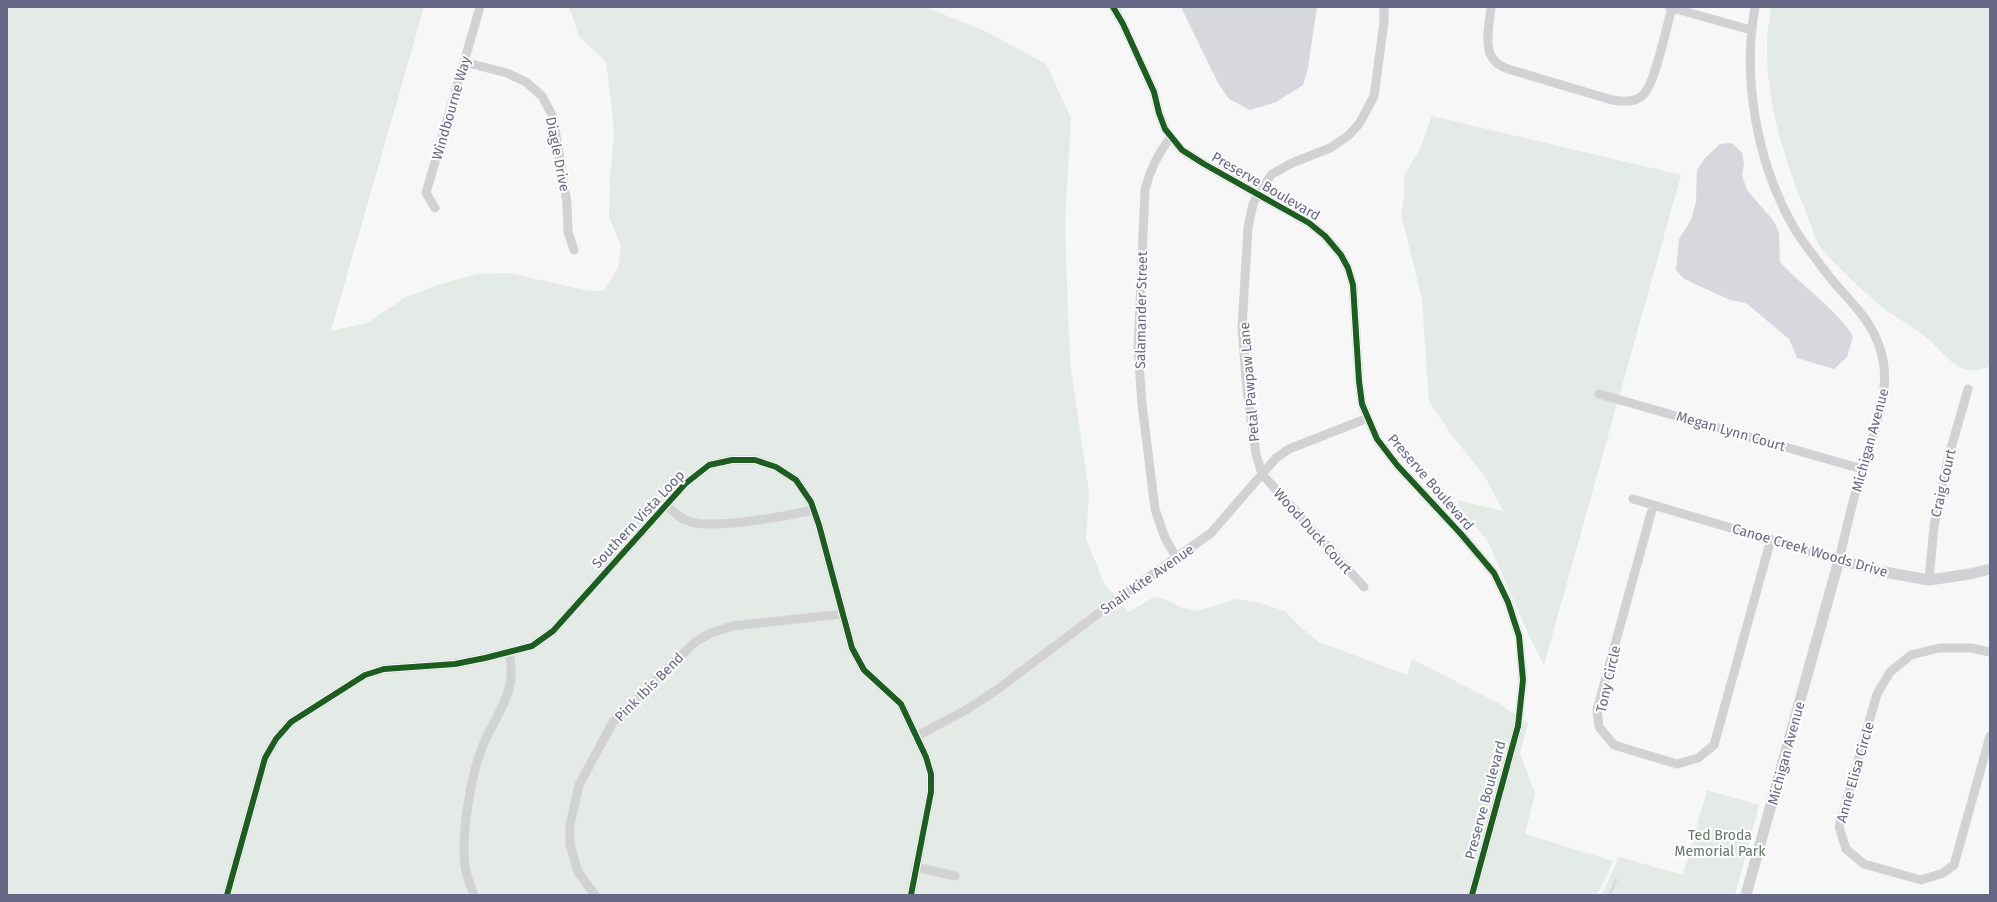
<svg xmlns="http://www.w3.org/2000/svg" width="1997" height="902" font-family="'Fira Sans',sans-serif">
<rect width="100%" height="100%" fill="#f6f7f6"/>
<!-- green -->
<path fill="#e4eae5" d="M7,7H424L331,331L367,323L406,297L438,285L477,274L509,273L589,291H603L618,268L621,246L609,216L610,177L614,134L611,100L606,62L579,36L569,7H925L985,31L1046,64L1071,118L1065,224L1067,285L1070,362L1089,492L1086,539L1104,583L1129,612L1154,597L1169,601L1182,608L1198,611L1236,599L1260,603L1285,611L1298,625L1319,642L1407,675L1412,659L1498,703L1528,723L1520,753L1535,793L1525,834L1613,861L1597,895H7Z
M1768,7H1990V366C1959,380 1948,356 1927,338C1915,328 1900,320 1887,311C1864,292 1840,270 1821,248C1814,239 1811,224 1807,214C1782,156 1757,75 1771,11Z
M1432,116L1681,175L1544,665L1529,636L1488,541L1461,509L1457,500L1503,511L1484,475L1453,437L1429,401L1422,299L1401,214L1404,198V176L1420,149Z
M1707,790L1759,805L1735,895H1602L1619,857L1683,875Z"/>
<!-- water -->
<path fill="#d7d8de" d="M1181,7H1317L1308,68L1303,85L1276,102L1250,110L1229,99L1218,83Z
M1732,143L1742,153L1744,164L1742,175L1747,190L1773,220L1779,232L1780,262C1804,288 1834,307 1853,336L1847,357L1834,369L1797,358L1789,339L1746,303L1730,300L1695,284L1683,278L1676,270L1679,239L1691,220L1696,201L1697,170L1705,158L1720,144Z"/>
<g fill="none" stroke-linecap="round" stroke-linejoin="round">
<!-- stream -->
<path stroke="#d7d8de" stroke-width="2.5" d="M1610,895L1616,880"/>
<!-- minor -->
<path stroke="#d2d2d4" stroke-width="9" d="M1113,7L1123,24L1154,92L1159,113L1165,129L1182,150L1204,164L1309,223L1325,236L1341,255L1348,268L1353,285L1359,381L1362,404L1377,439L1397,465L1461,534L1494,573L1508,602L1519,636L1523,680L1518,726L1472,895
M1491,7C1490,22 1483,48 1494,60C1497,64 1503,67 1508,69L1612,100C1623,102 1636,103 1644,94C1655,83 1667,25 1672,8
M1669,7L1751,30
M464,62L507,73L526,82L542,96L553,117L567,203L568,232L574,250
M1171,137C1158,153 1150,169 1145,190L1138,350L1142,404L1155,509L1165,538L1176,557
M435,208L426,193L480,7
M1599,394L1862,469
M1633,499L1839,560C1846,530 1853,499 1862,469C1873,434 1890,398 1883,360C1875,319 1848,302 1825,271C1814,256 1802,242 1793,226C1757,163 1742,79 1755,7
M666,505C674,512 680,519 691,522C716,529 787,516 813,510
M1653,506L1597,710L1599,727L1614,745L1677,764L1698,758L1714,745L1771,539
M1929,580L1934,526L1948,459L1968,389
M1364,587L1262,474L1256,454L1247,390L1242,328L1248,228L1253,204L1258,194L1272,174L1292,163L1330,148L1348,136L1359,124L1374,96L1384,22V7
M1990,652L1971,648H1939L1911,655L1890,672L1877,694L1839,827L1846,849L1864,864L1921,880L1943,873L1954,865L1990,736
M917,736L966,710L998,689L1115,601L1211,533L1276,458L1289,449L1368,418
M916,867L955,876
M227,895L265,758L276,739L291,722L365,675L384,669L455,664L485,658L532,646L553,631L685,484L709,465L732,460H755L776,467L796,480L811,502L819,525L852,648L864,670L901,704L926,757L931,774V792L911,895
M474,895C471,886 466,875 465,866C461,835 471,772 484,743C499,709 518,691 509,652
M595,895L578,872L570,845V825L579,785L613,722L695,642L711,633L732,626L843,614"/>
<!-- tertiary -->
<path stroke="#d2d2d4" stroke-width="11" d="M1746,895L1839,560L1879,571L1929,580L1970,574L1990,569"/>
<defs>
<path id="cycleway" d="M1113,7L1123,24L1154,92L1159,113L1165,129L1182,150L1204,164L1309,223L1325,236L1341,255L1348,268L1353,285L1359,381L1362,404L1377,439L1397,465L1461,534L1494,573L1508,602L1519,636L1523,680L1518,726L1472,895
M227,895L265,758L276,739L291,722L365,675L384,669L455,664L485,658L532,646L553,631L685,484L709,465L732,460H755L776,467L796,480L811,502L819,525L852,648L864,670L901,704L926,757L931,774V792L911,895"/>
</defs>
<!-- cycleway casing -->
<use href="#cycleway" stroke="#fff" stroke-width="8"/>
<!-- cycleway -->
<use href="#cycleway" stroke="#1b5e20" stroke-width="6"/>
</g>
<g text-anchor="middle" stroke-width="4" stroke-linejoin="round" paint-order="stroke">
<!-- street labels -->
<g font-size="14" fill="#666786" stroke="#fff">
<text transform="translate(451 108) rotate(-74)" y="5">Windbourne Way</text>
<text transform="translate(558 154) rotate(79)" y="5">Diagle Drive</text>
<text transform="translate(1266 186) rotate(30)" y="5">Preserve Boulevard</text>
<text transform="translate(1141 310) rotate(-89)" y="5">Salamander Street</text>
<text transform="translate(1249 382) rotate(-95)" y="5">Petal Pawpaw Lane</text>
<text transform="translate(1731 431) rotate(16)" y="5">Megan Lynn Court</text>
<text transform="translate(1870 440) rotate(-75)" y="5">Michigan Avenue</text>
<text transform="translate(1431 482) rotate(49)" y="5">Preserve Boulevard</text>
<text transform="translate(1943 483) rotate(-77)" y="5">Craig Court</text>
<text transform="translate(638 519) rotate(-47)" y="5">Southern Vista Loop</text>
<text transform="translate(1313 531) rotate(48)" y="5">Wood Duck Court</text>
<text transform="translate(1810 550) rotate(16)" y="5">Canoe Creek Woods Drive</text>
<text transform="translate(1147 579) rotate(-35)" y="5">Snail Kite Avenue</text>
<text transform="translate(1608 679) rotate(-77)" y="5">Tony Circle</text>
<text transform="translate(649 687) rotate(-45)" y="5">Pink Ibis Bend</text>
<text transform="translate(1786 753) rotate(-75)" y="5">Michigan Avenue</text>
<text transform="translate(1855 772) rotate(-74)" y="5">Anne Elisa Circle</text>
<text transform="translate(1485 800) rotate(-75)" y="5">Preserve Boulevard</text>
</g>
<!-- park labels -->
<g font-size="14" fill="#617868" stroke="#fff">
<text x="1720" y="840">Ted Broda<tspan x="1720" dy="16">Memorial Park</tspan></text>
</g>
</g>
<!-- border -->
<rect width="1997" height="902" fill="none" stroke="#666786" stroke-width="16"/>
</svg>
